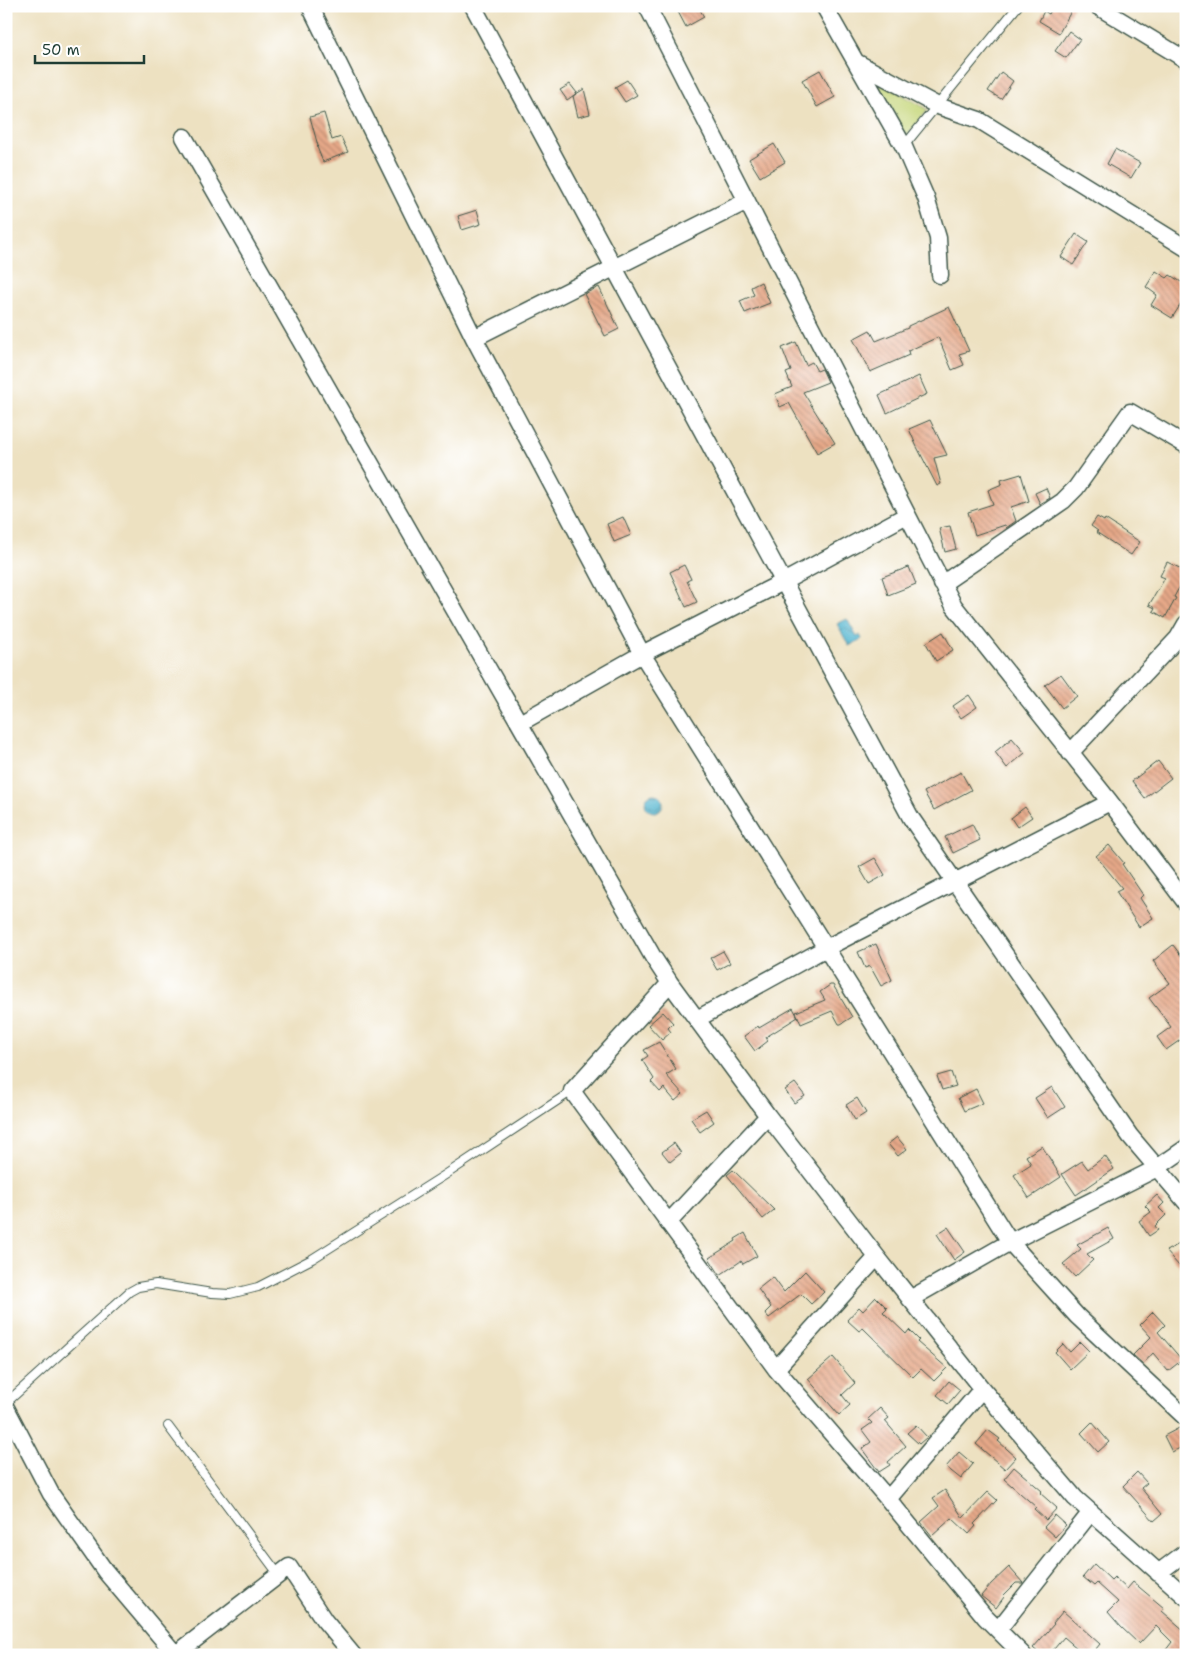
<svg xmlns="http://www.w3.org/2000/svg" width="1192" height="1661" font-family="'Shantell Sans',sans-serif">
<defs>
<pattern id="water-waves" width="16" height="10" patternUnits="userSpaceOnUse" patternTransform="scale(1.25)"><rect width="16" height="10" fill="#4eb2cd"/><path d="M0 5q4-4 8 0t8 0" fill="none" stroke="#4092a7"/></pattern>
<pattern id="building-back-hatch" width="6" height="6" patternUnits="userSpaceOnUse" patternTransform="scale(1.25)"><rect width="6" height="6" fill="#e6a888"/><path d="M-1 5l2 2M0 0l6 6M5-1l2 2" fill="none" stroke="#ba8a70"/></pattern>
</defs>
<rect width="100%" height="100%" fill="#fff"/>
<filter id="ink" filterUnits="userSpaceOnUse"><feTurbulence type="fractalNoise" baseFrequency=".02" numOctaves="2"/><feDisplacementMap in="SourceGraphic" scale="10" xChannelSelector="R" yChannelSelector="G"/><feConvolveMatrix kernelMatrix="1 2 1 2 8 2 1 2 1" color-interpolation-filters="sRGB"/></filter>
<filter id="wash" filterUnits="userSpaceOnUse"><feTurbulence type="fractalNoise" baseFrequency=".0096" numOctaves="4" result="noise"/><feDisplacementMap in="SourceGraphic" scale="20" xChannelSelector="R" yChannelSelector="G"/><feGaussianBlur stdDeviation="1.12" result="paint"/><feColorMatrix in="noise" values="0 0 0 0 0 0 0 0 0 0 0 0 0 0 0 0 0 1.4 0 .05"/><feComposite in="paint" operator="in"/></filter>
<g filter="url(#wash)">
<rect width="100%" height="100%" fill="#ede1c1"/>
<!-- green -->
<path fill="#c4d577" stroke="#728956" d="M874,78L928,110L906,136Z"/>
<!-- water -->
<path fill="url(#water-waves)" stroke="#367880" d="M847,619L857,637L860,635L862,639L849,646L837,624Z
M645 803a9 9 0 1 1 18 0a9 9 0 1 1-18 0Z"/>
<g id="blocks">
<!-- building -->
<path fill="url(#building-back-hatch)" d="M675,6H698L704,17L686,27Z
M1053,6H1074L1059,33L1039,21L1044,11L1049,14Z
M1069,31L1080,39L1066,58L1055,51Z
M820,70L835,97L817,107L802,80Z
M1001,72L1013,81L1001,99L988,91Z
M627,80L637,95L625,102L615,87Z
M570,84L577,93L567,100L560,90Z
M584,89L590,114L578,117L573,96Z
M324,113L332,140L341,137L348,152L323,162L317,147L318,146L310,117Z
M774,144L785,162L760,177L749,159Z
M1115,149L1140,163L1131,178L1107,164Z
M477,210L481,224L462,230L458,216Z
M1076,234L1088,242L1073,265L1061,257Z
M1156,271L1167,278L1170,275L1186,285V296L1172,318L1151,305L1157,295L1146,287Z
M761,282L770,303L745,313L740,301L754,295L751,287Z
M599,287L619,329L605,336L584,294Z
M949,307L969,351L959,354L964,365L952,370L938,337L908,351L909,355L870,372L853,339L870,330L876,341L908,328V326Z
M796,342L806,365L812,362L817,371L822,369L828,382L803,392L835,443L817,453L789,403L780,407L775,394L792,387L786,373L791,371L782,348Z
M919,376L927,394L887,413L879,395Z
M930,420L947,455L934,458L941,484L937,486L916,445L909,429Z
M1021,474L1029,501L1011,507L1016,521L1006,528L1005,525L975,535L968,512L993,504L988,490L1002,484L1001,480Z
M1046,488L1050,498L1040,504L1035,493Z
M623,517L631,535L614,542L607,524Z
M1097,517L1104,521L1105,519L1140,542L1131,555L1096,532L1098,531L1091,526Z
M950,526L956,549L945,552L939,528Z
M1167,562L1186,571V575L1174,597L1176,598L1165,618L1153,611L1155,608L1149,605L1165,578L1160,576Z
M684,565L691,579L687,581L697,602L686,607L670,572Z
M909,567L916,584L888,595L882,577Z
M943,632L953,650L936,661L926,643Z
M1061,674L1077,696L1062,708L1045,685Z
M969,695L977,707L961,718L953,706Z
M1012,738L1025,753L1007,768L995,752Z
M1158,761L1171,778L1145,798L1132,781Z
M961,772L971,790L934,810L924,792Z
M1025,807L1032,817L1017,827L1011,818Z
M972,824L980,840L953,853L945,837Z
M1109,845L1124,863L1122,864L1143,895L1140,898L1153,918L1139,927L1116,891L1122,888L1096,856Z
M875,858L885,875L869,884L859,867Z
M876,944L892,980L881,986L870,966L865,968L858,952Z
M1173,945L1186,962V1036L1166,1050L1157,1037L1171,1027L1149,998L1170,983L1153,961Z
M723,951L730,963L717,970L710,958Z
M830,985H833L852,1017L841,1024H839L832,1011L801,1024L796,1012L825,1000L820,992Z
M793,1008L798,1017L766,1037L768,1041L755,1051L744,1036L758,1026L759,1028Z
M663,1012L673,1023L668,1028L671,1032L662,1040L648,1025Z
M659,1042L676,1069L666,1075L683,1094L675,1101L664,1088L660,1092L651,1082L654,1079L642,1060L648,1056L644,1050Z
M951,1072L956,1086L942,1090L937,1076Z
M795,1083L805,1096L794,1103L785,1090Z
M1052,1087L1065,1107L1048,1118L1035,1098Z
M976,1089L983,1103L964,1111L958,1098Z
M857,1098L866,1113L855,1120L846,1105Z
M706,1110L714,1122L700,1132L691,1119Z
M897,1137L907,1149L898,1156L888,1144Z
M674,1143L681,1153L670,1162L662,1152Z
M1042,1146L1061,1177L1029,1198L1014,1175L1031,1164L1026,1156Z
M1105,1156L1114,1169L1076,1195L1062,1174L1082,1161L1088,1169Z
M733,1170L774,1210L763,1219L727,1175Z
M1157,1195L1164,1203L1159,1208L1166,1215L1155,1226L1158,1230L1149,1236L1139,1221L1151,1212L1145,1206Z
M948,1227L965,1252L954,1260L937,1234Z
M1108,1228L1114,1239L1087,1254L1093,1260L1075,1277L1063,1264L1081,1249L1077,1245Z
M745,1233L757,1256L743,1264L741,1261L720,1275L709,1258L736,1241L735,1239Z
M1181,1243L1186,1254V1274L1166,1251Z
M805,1271L824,1292L811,1304L801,1294L769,1318L765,1313L771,1307L758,1289L773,1277L784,1292Z
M876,1297L887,1308L883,1312L906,1334L909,1330L919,1340L917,1342L947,1368L934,1381L921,1369L913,1377L863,1328L859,1331L847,1320L859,1307L863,1311Z
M1153,1312L1165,1325L1158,1332L1182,1360L1168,1371L1153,1353L1143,1364L1133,1355L1151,1337L1140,1325Z
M1080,1342L1089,1351L1070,1369L1055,1352L1063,1344L1070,1352Z
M833,1357L855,1383L842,1395L850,1405L839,1415L808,1379Z
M949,1381L960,1390L948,1404L937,1395Z
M880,1408L889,1418L885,1421L906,1446L888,1462L890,1465L879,1472L862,1449L871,1442L862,1430L872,1423L868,1419Z
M1092,1422L1109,1442L1098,1452L1081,1433Z
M916,1425L927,1437L919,1444L907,1433Z
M1181,1427L1186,1435V1445L1172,1452L1164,1436Z
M988,1430L1000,1439L998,1441L1016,1457L1005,1469L976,1444Z
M959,1452L973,1464L961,1479L946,1467Z
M1014,1467L1042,1491L1040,1493L1057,1508L1046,1520L1034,1509L1036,1507L1004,1479Z
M1137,1472L1147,1483L1141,1488L1162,1514L1154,1521L1123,1486Z
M945,1490L963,1518L988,1492L997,1500L974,1524L976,1526L969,1534L952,1518L932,1536L921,1522L939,1506L933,1498Z
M1055,1515L1066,1525L1055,1537L1044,1527Z
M1094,1564L1111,1580L1114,1577L1127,1589L1133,1582L1164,1608L1162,1611L1186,1632V1647L1179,1655H1162L1172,1642L1156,1626L1139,1644L1121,1627L1108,1612L1118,1602L1097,1583L1094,1586L1083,1577Z
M1009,1567L1023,1583H1016L1003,1596L1004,1597L996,1608L981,1596L991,1584Z
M1063,1611L1100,1644L1091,1655H1085L1064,1637L1049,1655H1041L1033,1648L1054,1624L1053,1623Z"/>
</g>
</g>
<g filter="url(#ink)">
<use href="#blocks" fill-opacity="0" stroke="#3e5649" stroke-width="1"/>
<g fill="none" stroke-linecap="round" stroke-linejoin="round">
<defs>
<path id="service" d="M904,146L1018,6
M6,1403L129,1292L138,1287L156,1284L212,1293L230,1294L258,1287L312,1259L445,1175L572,1091
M168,1426L279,1575"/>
<path id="minor" d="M310,6L474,338L642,654L1010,1242L1077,1316L1186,1418
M473,6L911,818L1130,1136L1186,1202
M647,6L954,606L1110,802L1186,903
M824,6L904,147L926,198L938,238L940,275
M1097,6L1186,60
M856,62L938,106L979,120L1186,248
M184,137L653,957L670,983L768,1116L877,1257L982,1389L1075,1498L1186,1597
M474,338L747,201
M942,584L1063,501L1076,488L1130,412L1186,445
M520,723L642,654L783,582L907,515
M1070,753L1178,638L1186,624
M670,983L572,1091L776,1369L888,1499L985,1617L1023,1655
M697,1019L826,948L1110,802
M668,1223L768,1116
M910,1299L1010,1242L1157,1168L1186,1148
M776,1369L877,1257
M6,1408L51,1494L105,1571L176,1655
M888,1499L982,1389
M1158,1573L1186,1552
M998,1630L1091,1512
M175,1655L289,1567L324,1620L353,1655"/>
</defs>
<!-- service casing -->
<use href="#service" stroke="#3e5649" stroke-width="10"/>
<!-- minor casing -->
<use href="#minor" stroke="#3e5649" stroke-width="19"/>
<!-- service -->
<use href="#service" stroke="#fff" stroke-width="8"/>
<!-- minor -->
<use href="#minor" stroke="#fff" stroke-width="16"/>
</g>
</g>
<!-- margin -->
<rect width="1192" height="1661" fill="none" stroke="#fff" stroke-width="25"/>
<!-- scale -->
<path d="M35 55v8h109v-8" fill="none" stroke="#1f3d34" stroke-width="2.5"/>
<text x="42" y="55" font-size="15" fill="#1f3d34" stroke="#ffffff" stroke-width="4" paint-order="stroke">50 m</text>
</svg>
